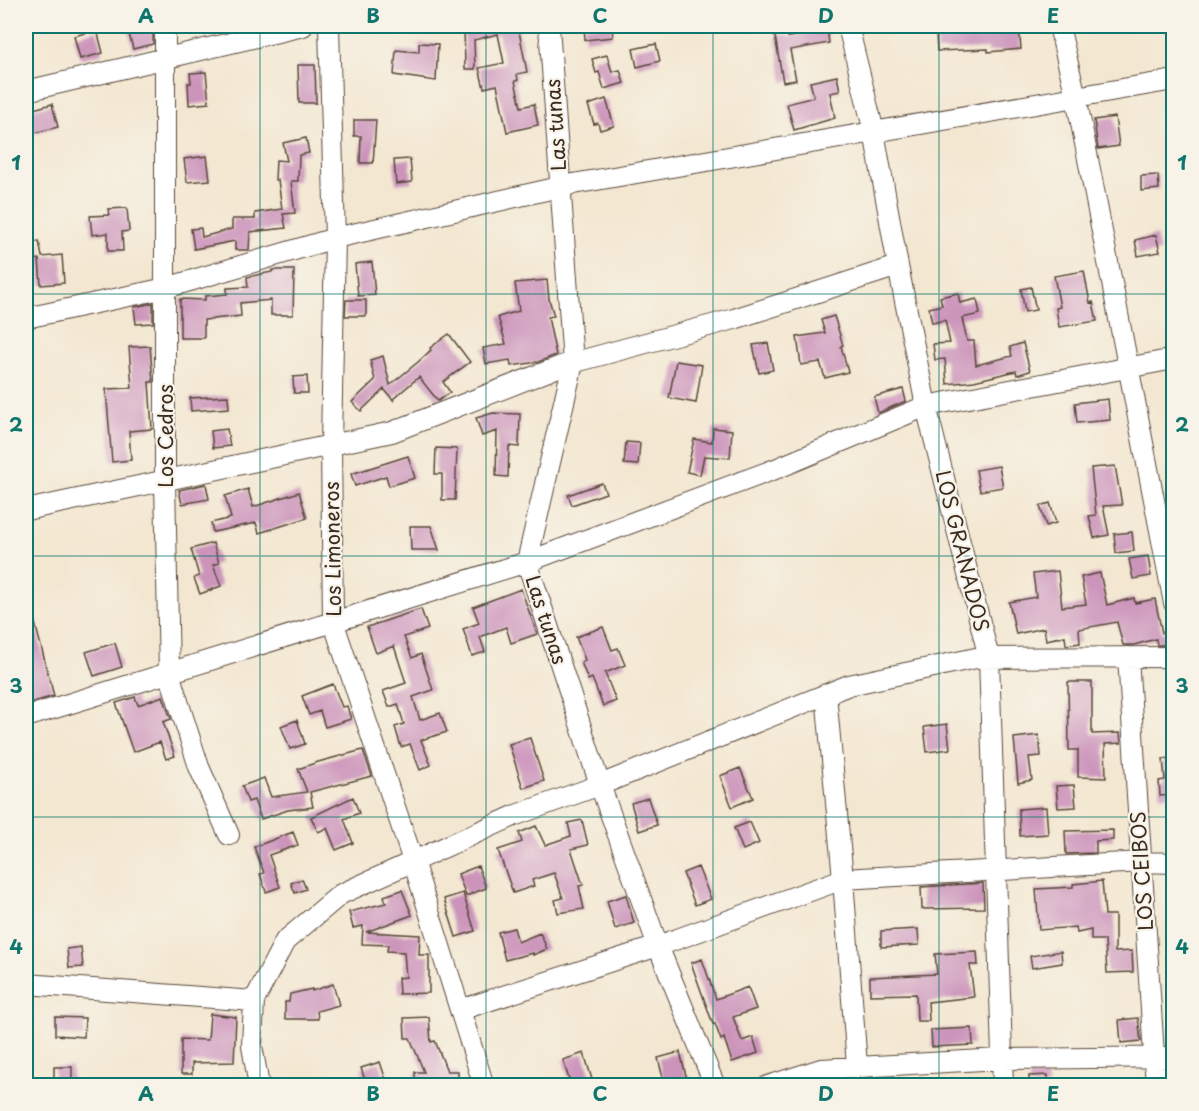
<svg xmlns="http://www.w3.org/2000/svg" width="1199" height="1111" font-family="'Playpen Sans',sans-serif">
<rect width="100%" height="100%" fill="#f7f3e8"/>
<filter id="ink" filterUnits="userSpaceOnUse"><feTurbulence type="fractalNoise" baseFrequency=".0167" numOctaves="2"/><feDisplacementMap in="SourceGraphic" scale="12" xChannelSelector="R" yChannelSelector="G"/><feConvolveMatrix kernelMatrix="1 2 1 2 8 2 1 2 1" color-interpolation-filters="sRGB"/></filter>
<filter id="wash" filterUnits="userSpaceOnUse"><feTurbulence type="fractalNoise" baseFrequency=".008" numOctaves="4" result="noise"/><feDisplacementMap in="SourceGraphic" scale="24" xChannelSelector="R" yChannelSelector="G"/><feGaussianBlur stdDeviation="1.35" result="paint"/><feColorMatrix in="noise" values="0 0 0 0 0 0 0 0 0 0 0 0 0 0 0 0 0 1.4 0 .05"/><feComposite in="paint" operator="in"/></filter>
<g filter="url(#wash)">
<rect width="100%" height="100%" fill="#f3e7d1"/>
<g id="blocks">
<!-- building -->
<path fill="#cc94bb" d="M127,26H153V44L133,49Z
M464,26H517L518,30H515L519,31L527,72L517,74L518,80L515,81L521,107L534,104L538,125L507,132L497,85L484,88L479,68L504,63L498,34L474,40L475,69H465Z
M584,26H612L613,37L585,40Z
M975,26H991V29L1019,27L1021,49L988,52V49L937,51L936,34L977,32Z
M97,30L103,53L80,59L74,36Z
M827,30L829,43L790,50L796,80L783,82L775,36L788,34V37Z
M419,43L438,44L436,81L394,75L396,50L419,52Z
M656,44L660,61L637,67L633,49Z
M607,55L612,72L620,70L624,83L604,89L599,72L596,73L592,59Z
M298,65H315L316,103H299Z
M206,72L209,103L189,105L188,83H191L190,73Z
M837,76L840,91L830,93L835,118L794,130L787,104L814,97L810,82Z
M606,99L614,126L600,130L598,123L594,124L588,105Z
M52,104L58,127L26,135V111Z
M1115,117L1119,146L1098,149L1094,120Z
M354,120H376L373,163H360L361,136H354Z
M306,138L309,153L299,155L298,181H291L295,213L283,214L286,228L250,232L249,250H235V241L194,249L191,229L201,228L202,237L232,229V219H255V213L282,209L278,180H275L276,160L287,161L283,143Z
M207,156L210,180L187,182L184,159Z
M410,159L412,182L396,184L394,160Z
M1158,175L1159,189L1141,191V176Z
M127,208L129,231L122,232L123,251H108V233L92,235L90,216L109,215L108,209Z
M1156,235L1160,252L1138,256L1135,240Z
M39,241L42,257L62,255L64,283L41,285L39,259L26,261V244Z
M372,262L375,295L358,296L355,264Z
M272,270H294L293,315H271V300L240,303L241,316L204,320V338H180V299L205,300V296L227,294V288L248,287L247,277L272,272Z
M1084,271L1090,303L1093,302L1097,321L1059,327L1056,308L1060,307L1054,276Z
M547,280L549,299L554,316L548,317L556,355L538,362L511,366L510,360L486,364L483,348L506,344L498,317L519,311L515,283Z
M1031,287L1036,310L1025,312L1021,289Z
M958,293L960,303L977,299L980,314L962,318L967,341H974L976,365L1012,356L1010,347L1023,343L1030,371L1017,375L1016,371L974,381L947,384L945,359L935,360L933,344L950,343L945,320L932,323L929,308L942,305L940,297Z
M346,300H366V316H345Z
M153,303V323L136,324L134,307Z
M834,316L843,345L841,346L848,372L825,378L820,362L801,365L797,337L825,333L821,320Z
M449,334L470,362L443,382L450,392L438,401L419,377L393,399L394,401L384,389L361,411L352,402L375,380L370,360L383,356L390,385L418,362L431,350L430,348Z
M768,343L773,370L759,373L753,345Z
M150,346L153,382H149L152,429L129,431L131,460L112,462L106,389L132,388L129,347Z
M676,361L702,365L696,403L669,398Z
M307,376L308,393H294L293,377Z
M903,389L906,401L878,413L874,397Z
M228,396L229,408L191,411L190,398Z
M1108,399L1110,420L1077,423L1075,403Z
M493,413L520,414L519,447L509,446L508,477L496,476L497,431L482,436L476,418Z
M713,428L732,430L730,458L704,456L700,475L687,472L694,439L712,442Z
M227,429L230,446L213,448L211,431Z
M626,442L640,443L638,465L624,464Z
M436,448L457,449L455,500H442V474H435Z
M408,456L415,478L389,486L386,476L355,486L351,474Z
M999,466L1003,487L980,491L976,470Z
M1115,466L1122,505L1103,506L1109,535L1094,538L1089,516L1096,515L1091,468Z
M602,483L606,493L572,505L568,495Z
M206,484L209,499L182,504L179,490Z
M248,489L253,507L299,492L307,518L259,533L256,523L213,532L211,523L231,518L225,496Z
M1050,503L1056,523L1046,526L1040,506Z
M410,526H431L439,550H411Z
M1132,532L1134,551L1116,553L1114,534Z
M213,543L219,563L213,565L221,586L200,594L194,578L199,576L191,549Z
M1148,556L1151,576L1133,579L1129,559Z
M1058,571L1062,607L1086,604L1081,577L1100,573L1107,605L1134,598L1135,603L1155,599L1162,633L1169,632L1171,645H1157L1156,639L1134,645H1123L1117,622L1079,629L1080,643L1066,645L1065,636L1046,640L1044,628L1016,634L1009,602L1036,597L1033,574Z
M521,589L537,634L511,643L506,627L480,637L485,652L472,656L463,629L479,623L473,607Z
M26,600H29L54,696L26,704Z
M421,609L428,629L404,637L412,658L421,654L433,690L413,697L420,720L440,713L447,732L421,740L431,765L420,770L410,744L401,747L395,727L404,724L398,704L389,707L383,691L406,683L394,646L376,653L367,627Z
M603,627L612,650L618,648L625,665L605,673L616,701L603,706L592,678L588,680L581,662L585,660L576,637Z
M115,643L122,667L94,676L86,652Z
M1068,682H1092V734L1120,733L1121,743L1105,744L1106,778L1078,777V750H1069Z
M333,684L342,707L347,706L351,719L325,727L320,711L309,715L302,696Z
M163,696L171,719L163,722L175,756L166,759L160,742L133,752L116,703L135,697L138,705Z
M297,720L305,744L290,749L281,726Z
M947,724L950,749L927,752L924,727Z
M1039,735L1041,756L1029,757L1032,780L1018,783L1014,738Z
M530,738L544,781L523,788L509,744Z
M363,750L372,776L310,792L313,807L288,810L261,819L254,800L248,802L242,786L264,778L271,797L307,792L298,769L318,762Z
M1173,758V795L1160,796L1159,781L1165,780L1163,759Z
M740,768L753,798L732,807L720,776Z
M1074,785L1076,807L1058,808L1056,786Z
M353,797L359,813L344,819L353,843L336,850L327,828L318,832L311,817Z
M648,798L657,825L639,831L631,803Z
M1046,807L1048,834L1020,836L1019,809Z
M582,820L588,845L571,849L583,885L579,886L584,909L558,913L555,900L563,898L554,873L532,880L534,886L513,893L498,850L522,842L519,833L536,826L545,845L571,836L568,823Z
M750,822L759,843L743,850L734,828Z
M1113,830V840L1096,841V853L1066,854L1065,831Z
M293,832L298,845L269,855L280,887L266,892L260,874L264,873L254,847Z
M478,866L486,888L466,896L458,874Z
M698,867L711,899L695,905L683,873Z
M302,879L306,889L295,893L291,883Z
M1102,881L1105,915H1115V952L1132,951L1133,972L1107,973L1105,940H1091V930L1077,933L1076,927L1039,930L1036,889L1073,887V884Z
M983,883L984,908L922,909L921,887Z
M402,890L412,915L366,932L420,935L419,955H429V993L399,994L398,978L406,977L404,952L387,951L388,945L362,944L363,926L353,928L349,912L386,903L384,896Z
M463,893L475,931L456,937L444,899Z
M626,895L634,923L615,929L607,901Z
M514,928L518,942L540,933L547,949L533,955V953L505,960L498,932Z
M918,929L919,945L881,947V931Z
M81,947L83,967L69,968L67,949Z
M1061,951L1062,963L1032,968L1030,956Z
M977,952L978,965H970L974,997L928,1002L929,1021H917L916,994L870,995V977L937,974L935,954Z
M702,959L716,999L748,987L756,1009L733,1017L742,1041L753,1037L758,1053L732,1062L724,1038L721,1040L715,1024H713L691,963Z
M333,984L339,1005L317,1011L318,1019H285V1002H289L290,994L312,989V991Z
M210,1014L236,1017L234,1062L192,1063V1074H181V1039L208,1040Z
M55,1017L85,1018L84,1037L55,1035Z
M429,1017L431,1042L435,1041L447,1071H458V1086H415V1072H424L410,1038H405L404,1018Z
M1138,1018L1141,1041L1121,1043L1119,1020Z
M972,1028L973,1045L932,1047L931,1030Z
M680,1052L687,1080L665,1086L658,1058Z
M584,1053L594,1086H571L563,1060Z
M380,1062L388,1086H367L361,1068Z
M54,1067H72V1086H54Z
M1048,1075V1086H1029V1076Z"/>
</g>
</g>
<g filter="url(#ink)">
<use href="#blocks" fill-opacity="0" stroke="#574639" stroke-width="1.5"/>
<g fill="none" stroke-linecap="round" stroke-linejoin="round">
<defs>
<path id="minor" d="M165,26V481L169,673L199,767L229,835
M329,26L335,238L331,445L333,621L413,861L484,1086
M549,26L573,363L527,562L600,785L658,946L715,1086
M848,26L874,132L898,266L926,406L989,658L1003,1086
M1059,26L1076,97L1174,603
M26,91L303,26
M26,318L166,288L335,238L573,184L1174,80
M26,510L392,432L561,366L734,319L898,266
M1128,657L1156,1086
M826,694L843,879L1142,862L1174,863
M26,717L527,562L778,468L926,406L1174,359
M26,984L254,1001
M460,1010L658,946L843,879L857,1066
M259,1086L252,1046L254,1001L285,941L341,894L516,815L600,785L849,685L976,658L1174,657
M768,1086L821,1069L1001,1059L1174,1057"/>
</defs>
<!-- minor casing -->
<use href="#minor" stroke="#574639" stroke-width="22"/>
<!-- minor -->
<use href="#minor" stroke="#fff" stroke-width="20"/>
</g>
</g>
<!-- grid -->
<path fill="none" stroke="#0f766e" stroke-width="1.5" stroke-opacity="0.55" d="M260,26V1086M486,26V1086M713,26V1086M939,26V1086M26,294H1174M26,556H1174M26,817H1174"/>
<g text-anchor="middle" stroke-width="4.5" stroke-linejoin="round" paint-order="stroke">
<!-- street labels -->
<g font-size="20" fill="#3b2a1e" stroke="#f7f3e8">
<text transform="translate(556 125) rotate(-94)" y="7">Las tunas</text>
<text transform="translate(166 436) rotate(-90)" y="7">Los Cedros</text>
<text transform="translate(333 549) rotate(-91)" y="7">Los Limoneros</text>
<text transform="translate(962 551) rotate(76)" y="7">LOS GRANADOS</text>
<text transform="translate(546 620) rotate(72)" y="7">Las tunas</text>
<text transform="translate(1142 871) rotate(-94)" y="7">LOS CEIBOS</text>
</g>
</g>
<!-- margin -->
<rect width="1199" height="1111" fill="none" stroke="#f7f3e8" stroke-width="66"/>
<rect x="33" y="33" width="1133" height="1045" fill="none" stroke="#0f766e" stroke-width="2"/>
<g font-size="20" text-anchor="middle" font-weight="bold" fill="#0f766e">
<text x="146" y="23">A</text>
<text x="373" y="23">B</text>
<text x="600" y="23">C</text>
<text x="826" y="23">D</text>
<text x="1053" y="23">E</text>
<text x="16" y="170">1</text>
<text x="1182" y="170">1</text>
<text x="16" y="432">2</text>
<text x="1182" y="432">2</text>
<text x="16" y="693">3</text>
<text x="1182" y="693">3</text>
<text x="16" y="954">4</text>
<text x="1182" y="954">4</text>
<text x="146" y="1101">A</text>
<text x="373" y="1101">B</text>
<text x="600" y="1101">C</text>
<text x="826" y="1101">D</text>
<text x="1053" y="1101">E</text>
</g>
</svg>
